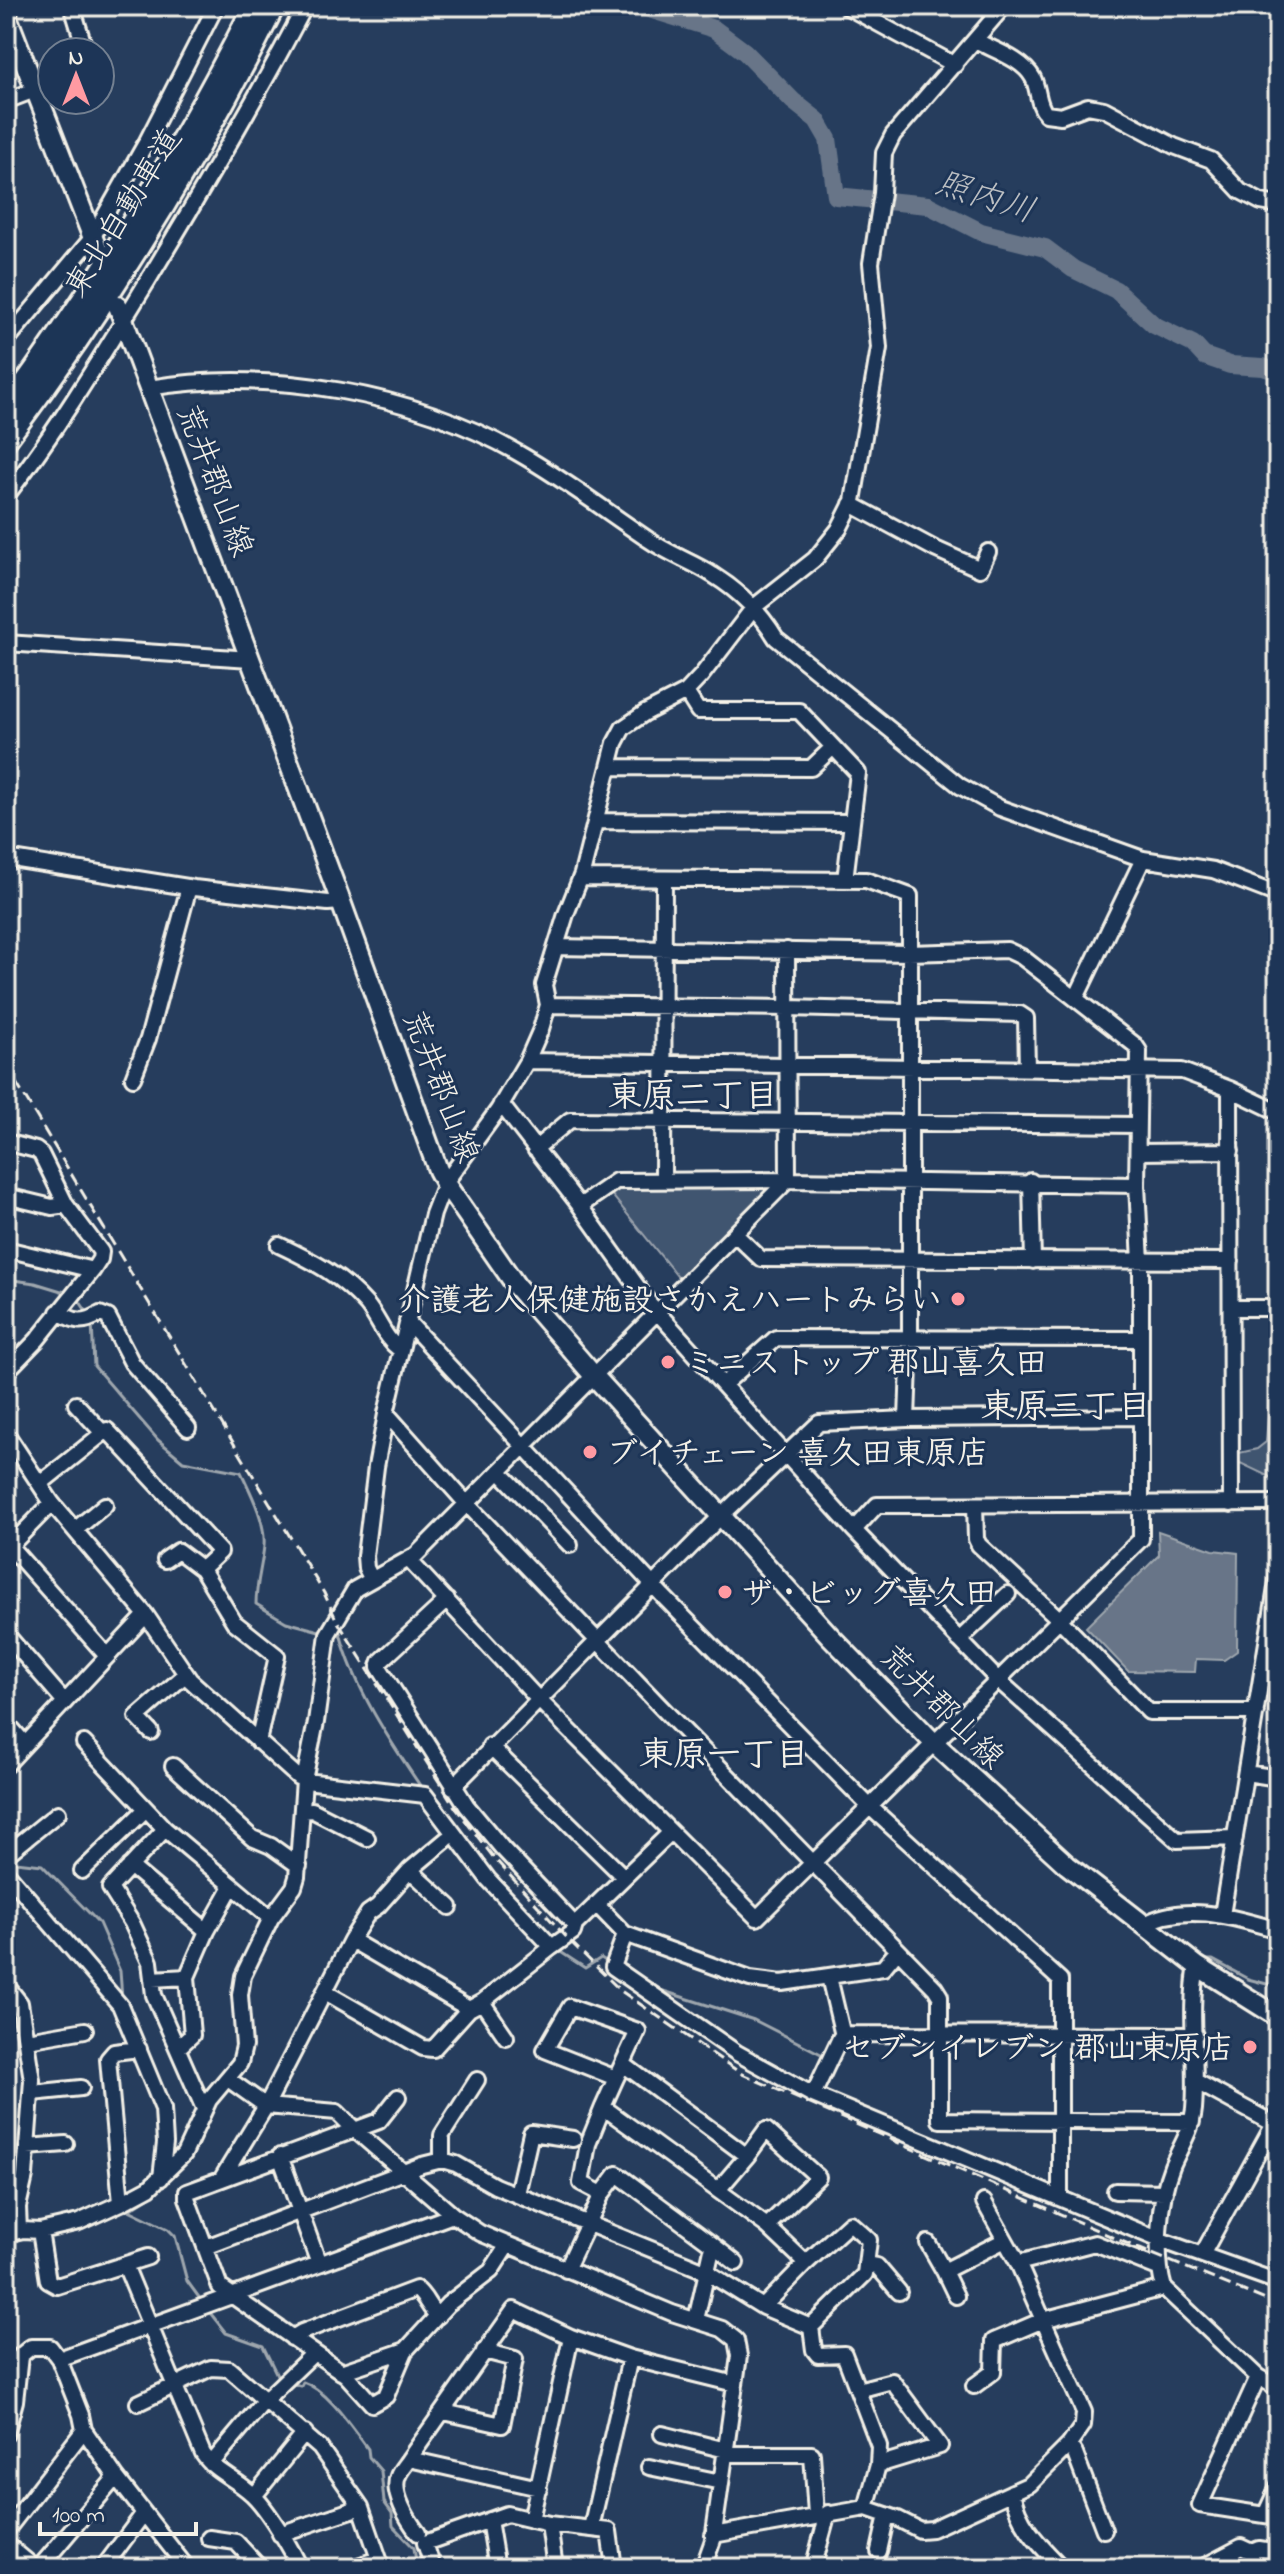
<svg xmlns="http://www.w3.org/2000/svg" width="1284" height="2574" font-family="'Indie Flower','Klee One',sans-serif">
<rect width="100%" height="100%" fill="#263d5d"/>
<filter id="ink" filterUnits="userSpaceOnUse"><feTurbulence type="fractalNoise" baseFrequency=".0125" numOctaves="2"/><feDisplacementMap in="SourceGraphic" scale="16" xChannelSelector="R" yChannelSelector="G"/><feConvolveMatrix kernelMatrix="1 2 1 2 8 2 1 2 1" color-interpolation-filters="sRGB"/></filter>
<g filter="url(#ink)">
<!-- green -->
<path fill="#40546f" stroke="#9aa2ac" stroke-width="2" d="M774,1185L681,1281L611,1194L620,1187Z
M1278,1370V1481L1238,1462L1239,1453L1257,1449L1266,1442L1270,1391Z"/>
<!-- water -->
<path fill="#677588" stroke="#9fa7ae" stroke-width="2" d="M1158,1531L1213,1550L1238,1553L1237,1651L1224,1660L1196,1659L1195,1672L1128,1671L1086,1627L1159,1555Z"/>
<g fill="none" stroke-linecap="round" stroke-linejoin="round">
<!-- stream -->
<path stroke="#9fa7ae" stroke-width="3" d="M6,1279L35,1283L68,1293
M78,1299L89,1315
M92,1322L94,1366L158,1440L183,1461L241,1472C251,1493 266,1522 264,1546C262,1566 256,1584 256,1604L286,1622L323,1632
M334,1633H340C355,1690 390,1741 423,1790
M12,1858L16,1862L42,1865L99,1923L120,1971L122,1998
M556,1949L585,1968L601,1958L609,1963
M1202,1960H1213L1248,1979L1278,1987
M654,1988L754,2020L825,2056
M1187,1998L1186,1977L1191,1971
M160,2185L154,2194L129,2210L168,2229L175,2236L187,2281L203,2303
M207,2309L226,2333L263,2346L280,2381
M291,2383L301,2386L303,2382C328,2390 352,2428 368,2449L369,2457L381,2471L384,2502L392,2513L393,2526L414,2548L417,2568"/>
<!-- river -->
<path stroke="#677588" stroke-width="18" d="M639,6L714,29L745,52L793,101L817,120L828,139L836,196L928,205L981,232L1045,248L1073,269L1116,290L1154,325L1193,344L1204,356L1230,365L1263,367L1278,372"/>
<defs>
<path id="minor" d="M72,6L86,52
M846,6L955,65
M975,40C993,50 1023,59 1033,78C1039,90 1037,104 1046,114L1061,116L1088,106L1104,109L1174,146L1211,160L1240,191L1261,202L1278,205
M6,101L35,90
M6,341L92,238L146,143L216,6
M149,388C269,368 413,393 518,453C564,479 606,511 649,540C669,554 693,562 713,575C739,591 761,613 776,638L960,786L1000,808L1143,859L1213,870L1278,895
M6,496C58,429 103,354 147,282C202,191 256,100 305,6
M851,504L935,549L980,569L988,552
M6,643L251,659
M686,692L698,711H799L858,773L845,880
M610,767L811,768L833,747
M596,821L852,822
M6,858L194,888L328,903L341,902
M581,878L866,880L910,896V1338L907,1419
M1076,998L1143,859
M548,1005L788,1008L1020,1014L1026,1018L1027,1069
M527,1061L1182,1071L1230,1089L1278,1112
M133,1078L148,1039L189,887
M1230,1089L1231,1504
M501,1104L580,1206L649,1303L854,1530L997,1679L1177,1840L1235,1838
M6,1142L36,1150L41,1154L66,1205L101,1252L100,1259L93,1270L37,1340L6,1372
M535,1149L570,1120L1138,1125
M1138,1152L1231,1151
M663,1181L664,879
M1031,1181L1033,1261
M6,1196L52,1207L66,1205
M580,1206L616,1181L788,1180L1137,1185
M736,1235L761,1259L1231,1261
M279,1245C313,1261 342,1276 367,1305C380,1321 383,1337 400,1350
M6,1249L93,1270
M1231,1308H1278
M58,1312C75,1322 83,1324 100,1314L108,1317L132,1363L188,1428
M407,1321L663,1596L870,1807L1060,1980V2197
M723,1385L776,1338L1141,1339
M76,1404L103,1433
M386,1413L467,1504L659,1705L935,1988L940,1996V2120L1192,2122
M6,1433L52,1503L146,1615L190,1680L298,1777L314,1782L425,1795L488,1879L552,1947L482,2002L469,2009L433,2049L423,2048L325,1992
M499,1471L570,1545
M41,1483L107,1430L220,1552L202,1569L234,1622L277,1656L258,1742
M975,1505L976,1539L979,1545L1059,1619L1149,1712H1256
M75,1530L105,1505
M854,1530L877,1505L1278,1503
M6,1542L107,1656
M6,1550L52,1503
M165,1560L178,1551L202,1569
M409,1560L538,1699L757,1918L1141,1539V1262L1137,1185L1139,1051L1135,1045L1022,957L1007,950L909,953L556,947
M371,1578L366,1568L365,1556L376,1467L387,1409L433,1214L445,1183L498,1110L527,1061L541,1029L548,1005L544,985L566,914L582,874L615,743L623,728L645,713L686,692L701,676L754,607L815,559L839,529L853,501L879,348L871,263L882,193L884,153L893,135L1004,6
M447,1600L381,1661L379,1667L467,1806L502,1848L575,1925
M6,1634L65,1702
M959,1640L1008,1594
M6,1722L25,1744
M151,1732L137,1717L185,1675
M84,1743L165,1829
M490,1746L624,1877
M6,1765L146,1615
M173,1766L252,1838L271,1846L299,1866
M1246,1773L1278,1778
M453,1787L721,1516L819,1423L907,1419L1141,1417
M302,1811L312,1810L367,1838
M6,1855L58,1813
M130,1866L207,1931
M410,1870L450,1907
M82,1871L146,1809
M6,1872L120,2005L163,2109L165,2143L161,2178
M596,1904L625,1934L750,1979L782,1983L883,1968L898,1950
M1222,1915L1278,1576
M1143,1925C1184,1901 1236,1918 1278,1930
M625,1934L613,1967L737,2053L813,2095L1160,2240L1278,2282
M351,1940L469,2009
M552,1947L573,1932L575,1925L671,1832
M829,1977L843,2036
M152,1979L187,1977L207,1931L232,1886
M6,1985L20,2003L32,2080L25,2176L18,2207L19,2231
M482,2002L506,2037
M27,2040L85,2030
M179,2047L192,2035L187,1977
M623,2064L747,2156L766,2130L818,2177L767,2226
M228,2079L266,2106L337,2112L355,2130L453,2215L480,2233L672,2313L722,2329L736,2340L739,2356L713,2540L703,2568
M1195,2081L1274,2124L1203,2253
M32,2093L81,2088
M813,2095L840,2038L847,2034L1195,2035
M398,2097L379,2121L187,2192V2198L220,2287L346,2375L372,2404L386,2396L405,2351L448,2304L491,2271L507,2246
M603,2107L616,2078L545,2050L570,2007L638,2031L616,2078
M204,2109L154,1995L150,1962L132,1923L110,1888L165,1829L271,1918
M27,2147L66,2144
M280,2156L319,2264
M442,2160V2135L477,2080
M222,2178L266,2106L351,1940L368,1913L378,1906L410,1870L447,1839
M718,2190L747,2156
M1115,2191L1165,2192
M517,2194L531,2133L573,2139
M602,2194L617,2174L713,2245L696,2320
M121,2203L108,2059L114,2052L139,2049
M40,2231L48,2281L57,2286L148,2257
M6,2234L23,2230L40,2231L79,2222L121,2203L149,2188L184,2154L209,2100L240,2063L244,2046L240,1995L243,1976L271,1918L294,1887L297,1877L304,1780L316,1722L328,1634L355,1589L416,1555L788,1180L787,950
M928,2243L944,2271L1005,2240
M713,2245L736,2263
M206,2247L422,2165L442,2160L456,2164L495,2186L705,2271L763,2307L811,2327L814,2350L818,2355L844,2354L879,2446L878,2465L866,2508
M806,2263L850,2223L869,2240L865,2274L811,2327
M1018,2263L1095,2243L1158,2268
M866,2264L877,2266L899,2292
M125,2265L203,2454C215,2472 237,2479 252,2494C267,2508 292,2549 300,2568
M566,2270L602,2194L581,2183L588,2144L603,2107L767,2226L806,2263L763,2307
M944,2271L956,2296
M1164,2288L1258,2377L1278,2388
M292,2338L302,2332L416,2289C426,2296 428,2308 438,2316
M59,2359L453,2215
M341,2372L406,2350
M1258,2377L1200,2505L1278,2517
M974,2386L993,2372L994,2341L1043,2320L1018,2263L984,2202
M858,2390L892,2381L940,2446L878,2465
M138,2403L211,2368L229,2369L320,2448L361,2507L379,2559L352,2568
M444,2412L502,2425L515,2359L484,2351
M6,2434L15,2401L20,2356L31,2347H50L59,2359L81,2415L84,2430L116,2477L187,2568
M662,2434L726,2450
M1069,2445L1075,2454L1104,2530
M726,2454H812L816,2515
M409,2459C406,2464 400,2470 398,2476C391,2493 408,2520 418,2533
M211,2464L265,2400L314,2353
M649,2467L721,2482
M539,2488L409,2459L514,2310L571,2337L630,2358L735,2384
M1012,2492C1018,2525 1040,2545 1062,2568
M254,2496L305,2433
M1265,2515L1278,2487
M489,2520L497,2568
M531,2520L571,2337
M549,2524L555,2568
M591,2528L630,2358
M6,2531L84,2430
M280,2534L361,2507
M713,2535L866,2508L898,2519L920,2530L932,2529L1030,2484L1069,2445L1083,2425L1084,2412L1043,2320L1164,2288C1154,2255 1159,2199 1172,2166C1180,2147 1192,2130 1194,2109C1198,2062 1188,2012 1197,1966
M209,2538L236,2542L260,2568
M6,2544L35,2568
M879,2551L887,2515
M1252,2552L1259,2549L1278,2552
M39,2568L116,2477
M103,2568L144,2513
M433,2568L425,2543L507,2514L549,2524L609,2531L614,2568
M813,2568L828,2513
M1201,2568L1241,2547L1252,2552L1253,2568"/>
<path id="major" d="M6,14L98,251
M118,306L341,902L438,1170L445,1183L517,1287L595,1377L830,1636L934,1743L1067,1865L1197,1966L1278,2017"/>
<path id="highway" d="M6,410C99,282 183,147 254,6
M6,440C108,304 198,158 274,6"/>
</defs>
<!-- minor casing -->
<use href="#minor" stroke="#f4f1e8" stroke-width="20"/>
<!-- major casing -->
<use href="#major" stroke="#f4f1e8" stroke-width="24"/>
<!-- highway casing -->
<use href="#highway" stroke="#f4f1e8" stroke-width="26"/>
<!-- minor -->
<use href="#minor" stroke="#1d3557" stroke-width="14"/>
<!-- major -->
<use href="#major" stroke="#1d3557" stroke-width="18"/>
<!-- highway -->
<use href="#highway" stroke="#1d3557" stroke-width="20"/>
<!-- rail -->
<path stroke="#f4f1e8" stroke-width="3" stroke-dasharray="12 6" stroke-linecap="butt" d="M6,1066L324,1593L336,1619L455,1807L494,1858L570,1941L621,1991L742,2074L1140,2249L1278,2305"/>
</g>
</g>
<!-- markers -->
<g fill="#ff9aa2" stroke="#1d3557" stroke-width="3">
<circle cx="958" cy="1299" r="8"/>
<circle cx="668" cy="1362" r="8"/>
<circle cx="590" cy="1452" r="8"/>
<circle cx="725" cy="1592" r="8"/>
<circle cx="1250" cy="2047" r="8"/>
</g>
<g text-anchor="middle" stroke-width="6" stroke-linejoin="round" paint-order="stroke">
<!-- street labels -->
<g font-size="32" fill="#f4f1e8" stroke="#1d3557">
<text transform="translate(122 212) rotate(-58)" y="11">東北自動車道</text>
<text transform="translate(216 480) rotate(69)" y="11">荒井郡山線</text>
<text transform="translate(442 1086) rotate(69)" y="11">荒井郡山線</text>
<text transform="translate(943 1706) rotate(45)" y="11">荒井郡山線</text>
</g>
<!-- poi labels -->
<g font-size="32" font-weight="bold" fill="#f4f1e8" stroke="#1d3557" text-anchor="start">
<text x="942" y="1310" text-anchor="end">介護老人保健施設さかえハートみらい</text>
<text x="684" y="1373">ミニストップ 郡山喜久田</text>
<text x="606" y="1463">ブイチェーン 喜久田東原店</text>
<text x="741" y="1603">ザ・ビッグ喜久田</text>
<text x="1234" y="2058" text-anchor="end">セブンイレブン 郡山東原店</text>
</g>
<!-- water labels -->
<g font-size="34" font-style="italic" fill="#bcbfc2" stroke="#1d3557">
<text transform="translate(986 195) rotate(18)" y="12">照内川</text>
</g>
<!-- neighbourhood labels -->
<g font-size="34" font-weight="bold" fill="#f4f1e8" stroke="#1d3557">
<text x="693" y="1106">東原二丁目</text>
<text x="1066" y="1417">東原三丁目</text>
<text x="724" y="1765">東原一丁目</text>
</g>
</g>
<!-- margin -->
<rect width="1284" height="2574" fill="none" stroke="#1d3557" stroke-width="32"/>
<rect x="16" y="16" width="1252" height="2542" fill="none" stroke="#f4f1e8" stroke-width="3" filter="url(#ink)"/>
<!-- north arrow -->
<g transform="translate(76 76)"><circle r="38" fill="#1d3557" stroke="#738091" stroke-width="2"/>
<path d="M0-6L14 30L0 20L-14 30Z" fill="#ff9aa2"/>
<text y="-12" font-size="22" font-weight="bold" text-anchor="middle" fill="#f4f1e8">N</text>
</g>
<!-- scale -->
<path d="M40 2522v12h156v-12" fill="none" stroke="#f4f1e8" stroke-width="4"/>
<text x="52" y="2522" font-size="24" fill="#f4f1e8" stroke="#1d3557" stroke-width="6" paint-order="stroke">100 m</text>
</svg>
